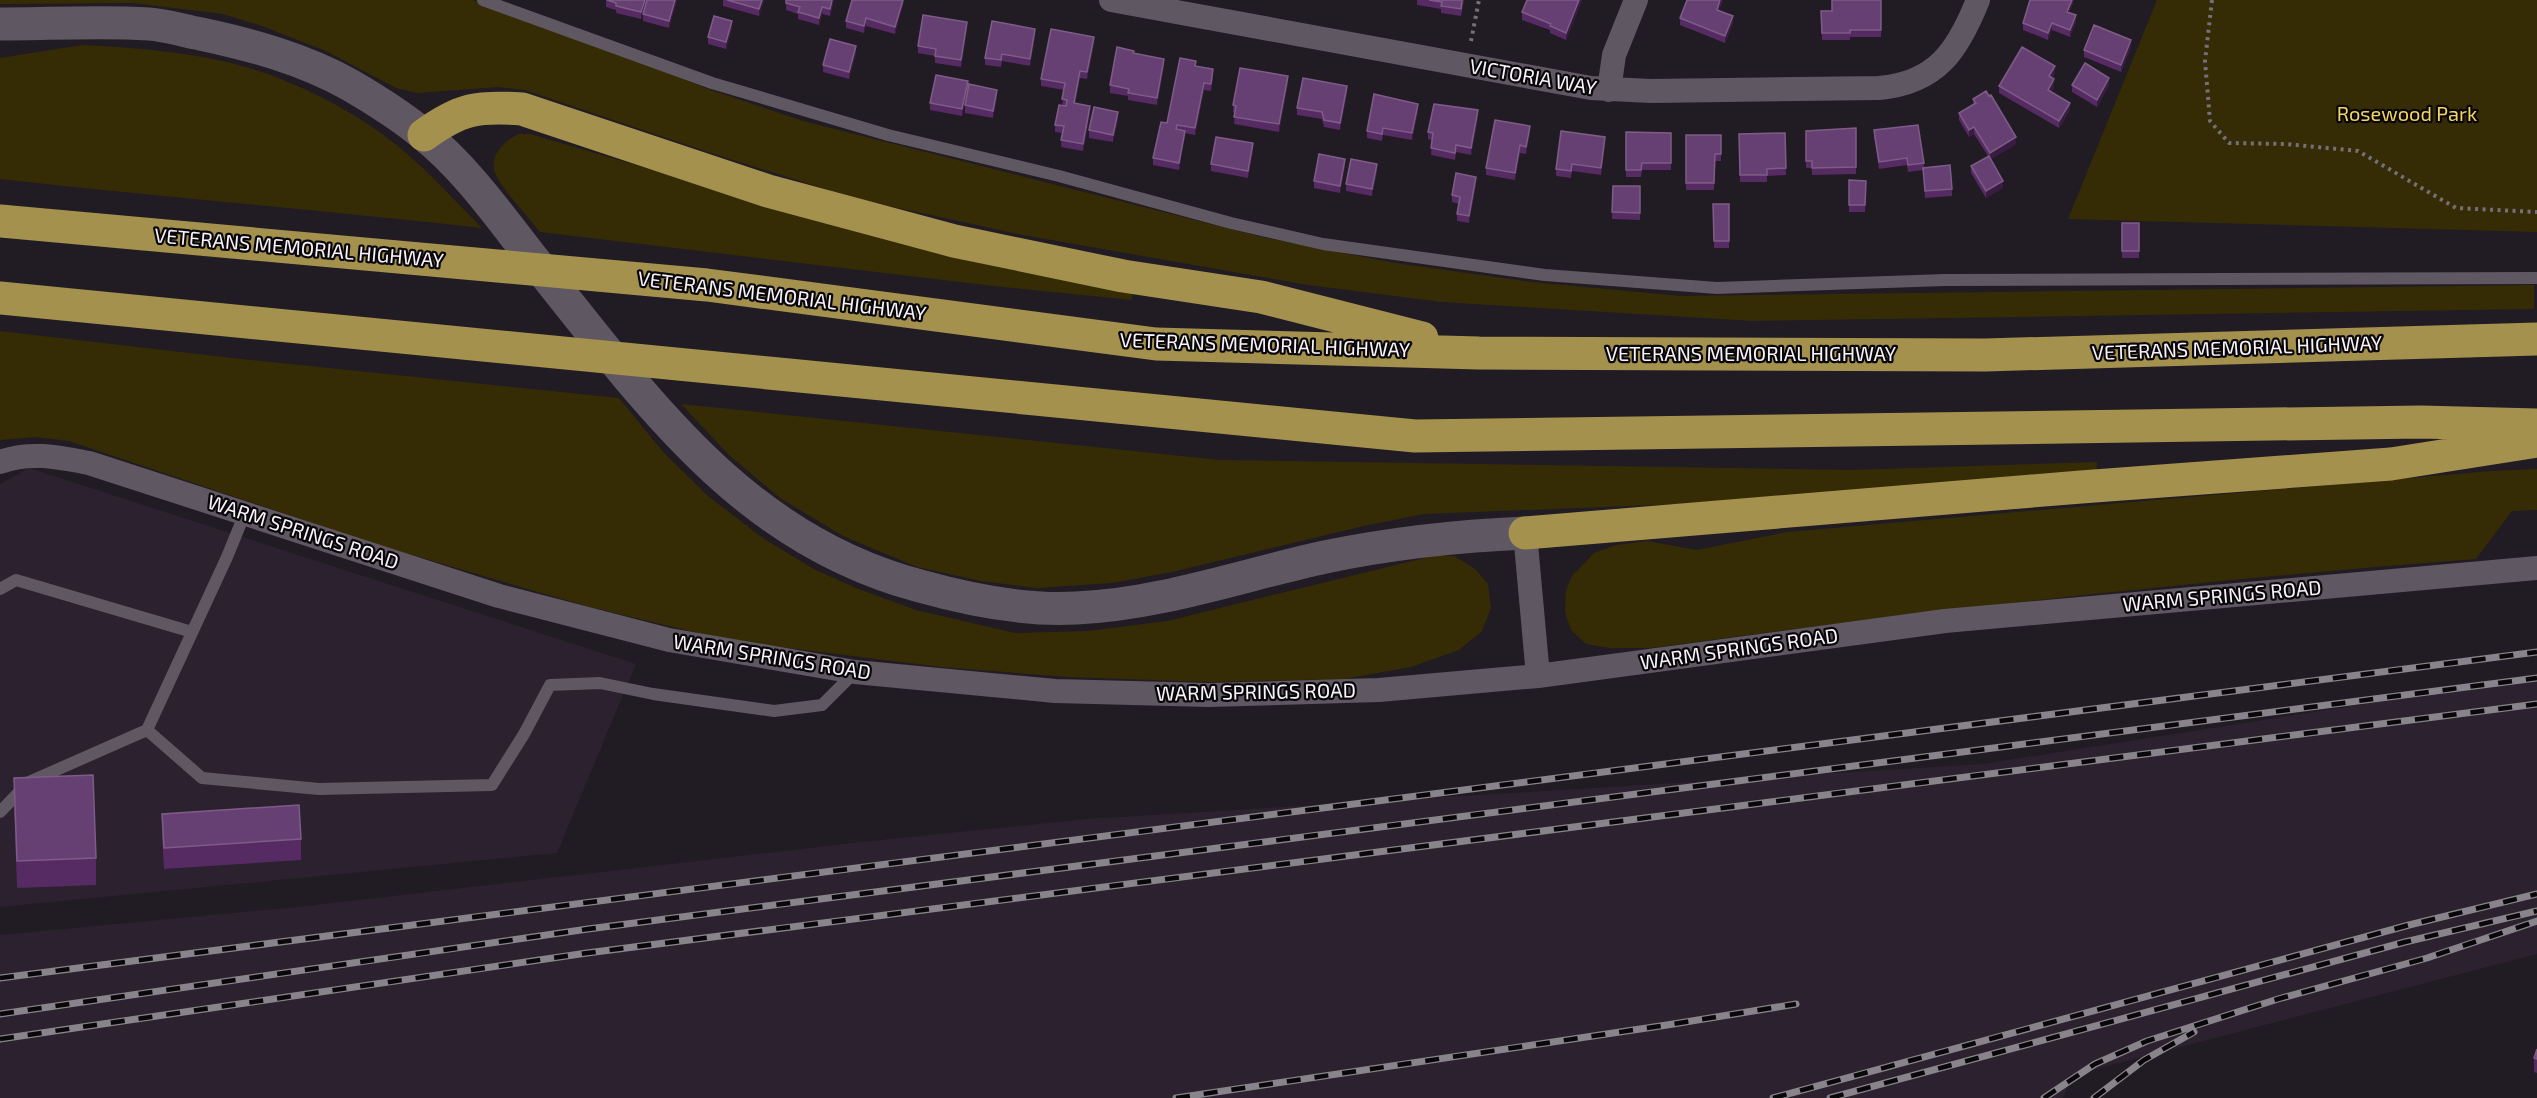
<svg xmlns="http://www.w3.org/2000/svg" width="2537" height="1098" font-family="'Exo 2',sans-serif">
<rect width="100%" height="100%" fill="#211b23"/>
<!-- built -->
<path fill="#2b212f" d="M29,468L636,664L557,853L0,907V484Z
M2537,677V954L2073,1075L2063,1098H0V935L297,907L861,842L1087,819L1982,764Z"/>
<!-- green -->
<path fill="#352c06" d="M0,0H472L578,37L708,89L803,121L1266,238L1395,263L1532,282L1681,296L2534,285V309L1753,321L1442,302L1308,285L1023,235L857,199L705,151L525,90L498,87L417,93L396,88L326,51L262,26L223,14L133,3L0,4Z
M2157,0H2537V232L2068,219Z
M82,45C124,47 166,50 208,58C269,69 332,98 382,134C419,160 450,196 482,228C321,210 160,197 0,179V58Z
M519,134H530L755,200L1133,286L1132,300L994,286L540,232C528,216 504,192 496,175C487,157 505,140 519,134Z
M0,331L241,359L619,398L664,453L708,496L764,539L814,569L856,588L916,610L1015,633L1088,631L1167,621L1437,555L1454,556L1475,569L1488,584L1491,608L1482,631L1459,650L1411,667L1344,679L1209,682L1068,677L941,667L731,641L586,606L378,545L69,441L35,437L0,440Z
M681,404L1220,460L1851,470L2097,462L2096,476L1760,501L1424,514L1359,527L1172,572L1112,583L1037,588L981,581L917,567L843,536L780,498L729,455Z
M2537,469V510L2512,511L2476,559C2199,580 1924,611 1650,648H1610L1586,644L1571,630L1565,612L1566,590L1572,576L1594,553L1616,545L1647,541L1697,550L1787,532L2491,471Z"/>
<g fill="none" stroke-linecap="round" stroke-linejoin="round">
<!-- path -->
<path stroke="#757077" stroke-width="4" stroke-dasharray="3 4.5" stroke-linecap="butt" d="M2212,0L2205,61L2210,121L2229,143L2286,144L2358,151L2456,208L2537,212
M1471,41L1479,0"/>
<!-- lane -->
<path stroke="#5f5761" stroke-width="12" d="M483,0L712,83L888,135L1059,176L1231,223L1323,244L1545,275L1717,288L1945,280L2537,278
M0,589L16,580L192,632
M147,730L202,778L319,789L492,785L524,734L550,685L600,683L653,694L774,711L822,705L855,672
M0,812L29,782L147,730L227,557L245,513"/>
<!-- street -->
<path stroke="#5f5761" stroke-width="24" d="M1111,0L1591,88L1651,91L1879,88C1937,83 1958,50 1978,0
M1609,90L1614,55L1636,0
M0,462C30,451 58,457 89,463L499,596L669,640L855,672L1055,691L1209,695L1379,690L1538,676L1945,621L2537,568
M1525,533L1538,676"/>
<!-- secondary -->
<path stroke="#5f5761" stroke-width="33" d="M0,24C49,24 100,21 149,24C166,25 184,31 201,34C252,45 304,59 350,85C374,99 401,116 423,134C465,167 500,217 533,259C643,395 740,539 920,586C970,600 1024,611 1076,608C1162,604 1242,575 1325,557C1392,543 1457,536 1525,533"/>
<!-- highway -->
<path stroke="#a3914d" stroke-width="33" d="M424,135C461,108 478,106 522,109L768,191L954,241L1123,276L1261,297L1422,338
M0,221L707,285L1156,344L1479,353L1985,355L2537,339
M0,298L1415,436L2421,422L2537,425
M1525,533L2081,487L2391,464L2537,441"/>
<defs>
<path id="rail" d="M0,978L2537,652
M0,1014L588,929L2537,678
M0,1039L587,953L2537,704
M1176,1098L1667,1025L1796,1004
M1773,1098L2409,925L2537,894
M1830,1098L2405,942L2537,911
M2044,1098L2095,1064L2147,1041L2278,999L2427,958L2537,921
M2094,1098L2144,1060L2194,1032"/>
</defs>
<!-- rail casing -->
<use href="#rail" stroke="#89848b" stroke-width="7"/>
<!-- rail -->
<use href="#rail" stroke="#09070a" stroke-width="4.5" stroke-dasharray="14" stroke-linecap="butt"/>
</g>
<!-- wall -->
<path fill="#562a62" d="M606,0H647L641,19L616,13V10L606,7Z
M677,0L669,28L643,21V14Z
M723,0H764L759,16L723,6Z
M834,0L830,16L822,14L819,25L798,19V14L786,10V3Z
M904,0L895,34L866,26L864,33L846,28V21Z
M1417,0H1464L1461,16L1441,13V9L1417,5Z
M1582,0L1566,40L1550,33V30L1522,20V12Z
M1687,0H1723L1719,10L1733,23L1725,43L1680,25V18Z
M1881,0V37H1850V40H1822L1821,11H1832Z
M2030,0H2074L2069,13L2076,22L2070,37L2052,30L2048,40L2023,30V23Z
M732,28L726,49L708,44V37Z
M967,29L961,67L935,63V56L918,53V46Z
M1035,36L1030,66L1002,61L1001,67L985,65V58Z
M1094,44L1087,79L1080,78L1075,104L1090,113L1083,151L1061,147L1062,133L1055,132V125L1062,106L1064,90L1041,86V79Z
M2131,47L2121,72L2084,57V50Z
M856,53L849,79L823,72V65Z
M1134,53L1164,66L1157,105L1128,100V96L1110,93V85Z
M1196,66L1213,76L1211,91L1204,90L1195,135L1185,133L1179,170L1153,165V158Z
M2055,73L2052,78L2054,87L2051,92L2070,110L2059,128L1999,93V86Z
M1288,83L1279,132L1234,124L1235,113L1233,112V105Z
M2072,85H2109L2097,107L2072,92Z
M968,88L962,116L930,110V103Z
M1347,93L1340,130L1324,127L1322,119L1297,115V108Z
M997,97L993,118L965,113V105Z
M1973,99L2016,144L1991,159L2003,188L1986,198L1971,173V166L1988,156L1974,134L1969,137L1959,120V113L1973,104Z
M1418,111L1412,140L1383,135L1382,141L1367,138V131Z
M1478,117L1471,155L1456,152L1455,160L1431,155L1432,140L1428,139V132Z
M1118,119L1113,142L1089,138V130Z
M1856,128V174L1812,175V168H1806V131Z
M1874,130L1924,163V167L1952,189V196L1925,198L1923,170L1908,172L1907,165L1879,169L1874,137Z
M1626,132L1671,133V170H1642L1641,177H1626Z
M1530,133L1526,154L1520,153L1515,180L1486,175V168Z
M1785,133L1786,175L1767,176V182H1740L1739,134Z
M1686,135H1721V161H1715L1714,190H1686Z
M1605,144L1601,175L1572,171L1571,178L1556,176V169Z
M1253,150L1248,178L1211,171V164Z
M1345,166L1340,193L1314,188V181Z
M1377,171L1372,196L1346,191V184Z
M1849,180L1866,181L1865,212H1849Z
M1476,184L1469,223L1457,221V214L1459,204L1452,202V195Z
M1613,186H1640V220L1612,219Z
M1713,204H1729V248H1714Z
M2122,223H2139V258H2122Z
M14,778L96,858V885L17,888L14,805Z
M162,814L301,839V860L164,869L162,835Z
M2537,1049V1073L2534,1072V1058Z"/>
<!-- shaded-wall -->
<path fill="#3a1b42" d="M645,0H647L641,19V12Z
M675,0H677L669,28V21Z
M762,0H764L759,16V9Z
M832,0H834L830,16V9Z
M903,0H904V3L895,34V27Z
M1579,0H1582L1566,40V33Z
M1720,0H1723L1717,17V10Z
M2072,0H2074L2067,19V12Z
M822,7V14L819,25V18Z
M2076,15V22L2070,37V30Z
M1733,16V23L1725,43V36Z
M866,18V26L864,33V26Z
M732,21V28L726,49V42Z
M967,22V29L961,67V60Z
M2052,23V30L2048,40V33Z
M1035,29V36L1030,66V59Z
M1094,37V44L1087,79V72Z
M2131,40V47L2121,72V65Z
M856,46V53L849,79V72Z
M1164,59V66L1157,105V98Z
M2055,66V73L2049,84V76Z
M1213,69V76L1211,91V84Z
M1080,71V78L1074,110V103Z
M1288,76V83L1279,132V124Z
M2109,78V85L2097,107V100Z
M2054,79V87L2048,97V90Z
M968,81V88L962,116V109Z
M1204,83V90L1195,135V128Z
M1347,86V93L1340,130V123Z
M997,90V97L993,118V111Z
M2070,103V110L2059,128V121Z
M1418,104V111L1412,140V133Z
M1090,106V113L1083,151V144Z
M1478,110V117L1471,155V148Z
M1118,112V119L1113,142V135Z
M1530,126V133L1526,154V147Z
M1974,127V134L1969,137V130Z
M1185,131V138L1179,170V163Z
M1605,137V144L1601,175V168Z
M2016,137V144L1990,160V153Z
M1253,143V150L1248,178V171Z
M1520,145V153L1515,180V173Z
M1345,159V166L1340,193V186Z
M1377,164V171L1372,196V189Z
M1476,177V184L1469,223V216Z
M2003,181V188L1986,198V191Z"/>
<!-- building -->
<path fill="#674073" stroke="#7e5c88" stroke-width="1.5" d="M607,0H645L641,12L616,6V3Z
M647,0H675L669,21L643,14Z
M727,0H762L759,9Z
M786,0H832L830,9L822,7L819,18L798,12L800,7L786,3Z
M852,0H903L895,27L866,18L864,26L846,21Z
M1429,0H1462L1461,9L1441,6L1442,2Z
M1527,0H1579L1566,33L1550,26L1551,24L1522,12Z
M1687,0H1720L1717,10L1733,16L1725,36L1680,18Z
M1832,0H1881V30H1850V33H1822L1821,11H1832Z
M2030,0H2072L2067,12L2076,15L2070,30L2052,23L2048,33L2023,23Z
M923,15L967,22L961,60L935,56L936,49L918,46Z
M714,16L732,21L726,42L708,37Z
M992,21L1035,29L1030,59L1002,54L1001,60L985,58Z
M2094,25L2131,40L2121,65L2084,50Z
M1051,29L1094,37L1087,72L1080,71L1074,103L1090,106L1083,144L1061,140L1064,126L1055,125L1059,105L1066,106L1067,100L1062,99L1065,83L1041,79Z
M830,39L856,46L849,72L823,65Z
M1117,47L1134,51L1133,53L1164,59L1157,98L1128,93L1129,89L1110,85Z
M2022,47L2055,66L2049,76L2054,79L2048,90L2070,103L2059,121L1999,86Z
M1180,58L1196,61L1195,66L1213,69L1211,84L1204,83L1195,128L1177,125L1176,129L1185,131L1179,163L1153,158L1161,122L1167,123Z
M2085,63L2109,78L2097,100L2072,85Z
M1240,68L1288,76L1279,124L1234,117L1236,106L1233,105Z
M936,75L968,81L962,109L930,103Z
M1303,78L1347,86L1340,123L1324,120L1322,112L1297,108Z
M969,84L997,90L993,111L965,105Z
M1986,91L1989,96L1991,95L2016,137L1990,153L1974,127L1969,130L1959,113L1976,103L1973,99Z
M1374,94L1418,104L1412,133L1383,128L1382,134L1367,131Z
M1434,104L1478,110L1471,148L1456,145L1455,153L1431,148L1433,133L1428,132Z
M1094,107L1118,112L1113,135L1089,130Z
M1495,120L1530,126L1526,147L1520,145L1515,173L1486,168Z
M1918,125L1924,163L1908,165L1907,158L1879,162L1874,130Z
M1856,128V167L1812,168V161H1806V131Z
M1561,131L1605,137L1601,168L1572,164L1571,171L1556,169Z
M1626,132L1671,133V163H1642L1641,170H1626Z
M1785,133L1786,168L1767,169V175H1740L1739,134Z
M1686,135H1721V154H1715L1714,183H1686Z
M1216,137L1253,143L1248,171L1211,164Z
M1319,154L1345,159L1340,186L1314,181Z
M1989,156L2003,181L1986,191L1971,166Z
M1351,159L1377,164L1372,189L1346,184Z
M1950,165L1952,189L1925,191L1923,168Z
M1456,173L1476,177L1469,216L1457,214L1460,197L1452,195Z
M1849,180L1866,181L1865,205H1849Z
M1613,186H1640V213L1612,212Z
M1713,204H1729V241H1714Z
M2122,223H2139V251H2122Z
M93,775L96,858L17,861L14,778Z
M299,805L301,839L164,848L162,814Z
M2537,1049V1059L2534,1058Z"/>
<g text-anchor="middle" stroke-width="4.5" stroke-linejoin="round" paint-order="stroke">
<!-- street labels -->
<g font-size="20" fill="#f7f3f9" stroke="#09070a">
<text transform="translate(1533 77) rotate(10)" y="7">VICTORIA WAY</text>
<text transform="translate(299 248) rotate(5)" y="7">VETERANS MEMORIAL HIGHWAY</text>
<text transform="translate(782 296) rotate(7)" y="7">VETERANS MEMORIAL HIGHWAY</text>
<text transform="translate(1265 345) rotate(2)" y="7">VETERANS MEMORIAL HIGHWAY</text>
<text transform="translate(2237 348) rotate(-2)" y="7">VETERANS MEMORIAL HIGHWAY</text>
<text x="1751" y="361">VETERANS MEMORIAL HIGHWAY</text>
<text transform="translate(303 532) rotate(18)" y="7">WARM SPRINGS ROAD</text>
<text transform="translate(2222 596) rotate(-5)" y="7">WARM SPRINGS ROAD</text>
<text transform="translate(1739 649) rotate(-8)" y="7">WARM SPRINGS ROAD</text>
<text transform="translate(772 657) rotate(9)" y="7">WARM SPRINGS ROAD</text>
<text transform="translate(1256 692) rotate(-1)" y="7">WARM SPRINGS ROAD</text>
</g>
<!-- park labels -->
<g font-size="20" fill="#f4d65f" stroke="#09070a">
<text x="2407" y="121">Rosewood Park</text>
</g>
</g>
</svg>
